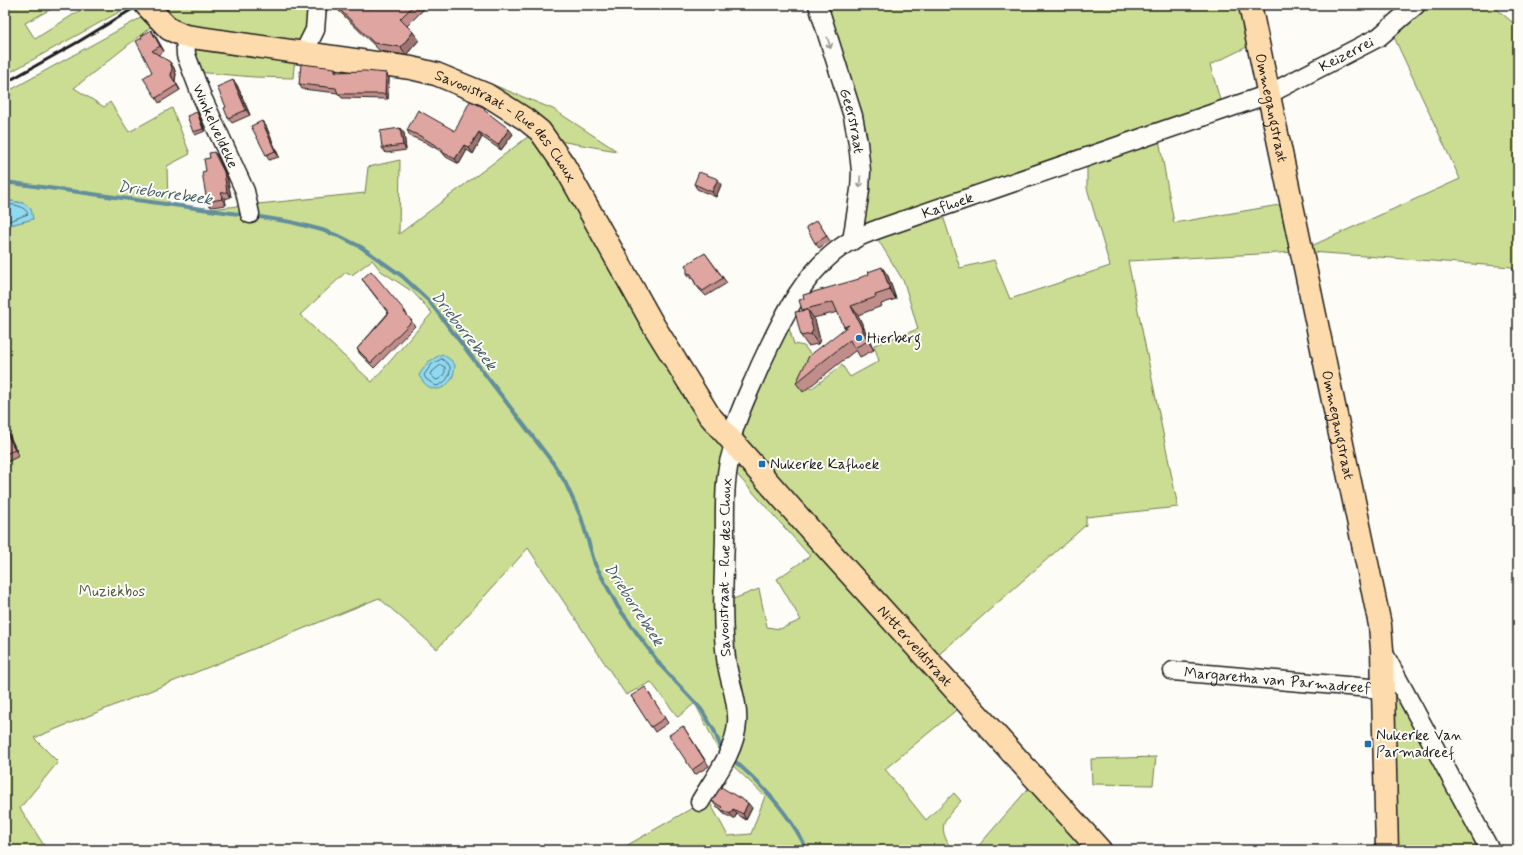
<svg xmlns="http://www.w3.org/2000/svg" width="1523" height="855" font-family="Mynerve,sans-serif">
<rect width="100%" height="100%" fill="#fdfcf7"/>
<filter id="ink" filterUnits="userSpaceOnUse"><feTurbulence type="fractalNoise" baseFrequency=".025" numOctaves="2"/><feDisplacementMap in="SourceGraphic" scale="8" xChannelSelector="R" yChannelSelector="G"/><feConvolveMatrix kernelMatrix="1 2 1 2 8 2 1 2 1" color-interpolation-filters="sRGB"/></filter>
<g filter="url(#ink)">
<!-- green -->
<path fill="#cadd92" stroke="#737c57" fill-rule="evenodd" d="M5,5H14L17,8L20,5H51L53,8L25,23L35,39L82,9L92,5H132L5,75Z
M157,5H309L310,21L302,40L298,42L182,27Z
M821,5H1245L1253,44L1210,65L1221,103L866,229L859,219L862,186Z
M1420,5H1492L1518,27V277L1512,267L1311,252L1309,247L1460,179L1393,35Z
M144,16L152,26L74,88L104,107L110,102L129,132L172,108L190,154L167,166L168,203L210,209L365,193L368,167L400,160L399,234L533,133L724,445L732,710L722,757L695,703L678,717L651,682L626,695L528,548L437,649L379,598L34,738L58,762L20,808L47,850H5V232L10,225L33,219L23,203L5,200V93ZM372,260L381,271L413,292L432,313L372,382L300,315L346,272L352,275Z
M192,45L295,57L293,78L254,77L196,72Z
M444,65L553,109L617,151L559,141Z
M1159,139L1174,223L1285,204L1297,252L1128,261L1178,507L1086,517V525L936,657L742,440L745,423L788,325L794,344L804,346L811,355L799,379L811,389L842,365L850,377L879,361L874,345L918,329L904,282L877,238L942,213L960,268L994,260L1010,299L1110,266L1087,188V163Z
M735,456L960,707L885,769L926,820L954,793L961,801C944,820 936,825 952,850H619L708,799L728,836L751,834L765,796L729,762L728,601L759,589L767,627L780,629L801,620L777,579L810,556L733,470Z
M1391,687L1396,690L1486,850H1394Z
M1156,757L1153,785L1092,784L1091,759Z
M1032,784L1089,850H975Z"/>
<!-- water -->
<path fill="#90daf1" stroke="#628e9c" d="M5,200L23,203L31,209L33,219L10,225L5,232Z
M442,354L451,360L455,365C454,370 454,376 451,380C440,395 426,390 419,375L428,362Z"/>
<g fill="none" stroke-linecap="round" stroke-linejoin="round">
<!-- shore -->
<path stroke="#4a6871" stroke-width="1" d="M5,204C14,205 24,205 28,214L9,221L5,225
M442,359L450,366C451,375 446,384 436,386L426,379L424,375L431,365Z
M441,365L445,367C446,373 442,379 436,380L430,374Z"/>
<!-- stream -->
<path stroke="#628e9c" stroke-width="4" d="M5,182L246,215
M254,216L291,222L322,230L341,237L361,247L402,276L429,301L553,463L565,482L581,517L595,564L618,607L661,666L701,709L714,730L722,750
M732,759C762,784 790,814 807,850"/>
<defs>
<g id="minor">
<path id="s1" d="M818,5L853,116L858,143L861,171L860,190L852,241"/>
<path id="s2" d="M185,36L186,55L202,97L245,191L250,214"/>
<path d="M304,52L315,30L317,5"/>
<path id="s3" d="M731,440C737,414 750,390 760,366C781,321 803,271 847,243C860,235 875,230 890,225L1269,94L1379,37L1416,5"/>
<path d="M1382,650L1490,850"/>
<path id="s4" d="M1173,671L1382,689"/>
<path id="s5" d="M700,802C714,778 735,752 737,723C739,702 728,679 726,658C721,618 724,577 725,537C725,509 723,469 735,444"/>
</g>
<g id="major">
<path id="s6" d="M146,5L169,29L185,36L411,68L436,74L487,95L525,119L540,131L564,165L654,326L709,415L814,534L1100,850"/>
<path id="s7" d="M1250,5L1380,625L1382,650L1387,850"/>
</g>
</defs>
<!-- minor casing -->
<use href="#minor" stroke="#1c1c1c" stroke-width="21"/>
<!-- major casing -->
<use href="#major" stroke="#1c1c1c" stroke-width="25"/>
<!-- minor -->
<use href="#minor" stroke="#fdfcf7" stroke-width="18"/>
<!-- major -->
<use href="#major" stroke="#fedbac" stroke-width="22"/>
<!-- rail -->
<path stroke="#1c1c1c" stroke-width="3" d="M5,83L78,42L139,5"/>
</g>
<!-- wall -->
<path fill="#c08e8a" stroke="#1c1c1c" d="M56,5H65L58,8Z
M334,5H363L367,9L371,5H428L407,26L419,40L406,55L380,51L337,9Z
M151,30L164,51L158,55L170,62L174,68L176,74L175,81L180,90L159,103L156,98L152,72Z
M338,72L386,73L389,78L388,99L342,98L338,93L302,89L299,84Z
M233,80L237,85L250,115L232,123L228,118L226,107Z
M488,114L513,134L501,150L482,137L473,154L467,150L459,164L446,157L442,152L425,142L410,136L407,130L455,131Z
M199,115L205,131L195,135L193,132Z
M262,121L266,126L279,157L269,160L266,155Z
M404,133L406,150L386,153L382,148Z
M214,152L218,157L227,177L231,197L225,199L226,205L211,207L207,202L206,171L210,158Z
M694,184L721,185L716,197L697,189Z
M820,225L830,241L819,248L815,243Z
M705,253L727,283L706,296L700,290L696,285L693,279L690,278L687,273Z
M888,276L896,299L881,304L882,306L858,315L874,350L860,357L856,350L803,392L796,383L845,328L838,312L813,318L815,320L820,340L818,344L808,346L801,336L803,311L802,310Z
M362,279L405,311L408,317L415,326L374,368L360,354L357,349L388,313Z
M5,426L19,456L5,463Z
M648,692L668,723L655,732L631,696Z
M683,726L709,766L695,775L692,770Z
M712,801L752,808L746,820L737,814L734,819L724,814L721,809L716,806Z"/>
<!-- shaded-wall -->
<path fill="#9c7470" stroke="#1c1c1c" d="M151,30L155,35L164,51L160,46Z
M413,32L419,40L406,55L401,47Z
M170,62L174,68L176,74L175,81L180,90L171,76Z
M335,68L339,73L335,72Z
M386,73L389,78L388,99L385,94Z
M233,80L237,85L250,115L246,110Z
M197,112L199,115L205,131L203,129Z
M262,121L266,126L279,157L275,151Z
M400,128L404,133L406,150L403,145Z
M509,129L513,134L501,150L498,145Z
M479,132L482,137L473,154L469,148Z
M464,145L467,150L459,164L455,159Z
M214,152L218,157L227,177L231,197L227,192Z
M718,179L721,185L716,197L712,192Z
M221,193L225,199L226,205L222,199Z
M882,267L888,276L896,299L890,290Z
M851,306L858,315L874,350L868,341Z
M808,310L815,320L820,340L818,344L811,334Z
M5,426L19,456L15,450L5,429Z
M748,803L752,808L746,820L743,814Z
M733,809L737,814L734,819L730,814Z"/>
<!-- building -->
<path fill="#dfa5a0" stroke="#1c1c1c" d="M335,5H363L367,9L371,5H414L400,19L413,32L401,47L374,43Z
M151,30L160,46L152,51L170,62L172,68L171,76L177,85L156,98L143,78L152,72L136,41L142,38L141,36Z
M301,64L335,68V72L365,71L386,73L385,94H338L336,88L299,84Z
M233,80L246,110L228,118L224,108L226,107L217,87Z
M470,101L485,108L484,110L509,129L498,145L479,132L469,148L464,145L455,159L442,152L443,150L422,137L407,130L418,110L455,131Z
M197,112L203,129L193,132L187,116Z
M262,121L275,151L266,155L251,126Z
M400,128L403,145L382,148L380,131Z
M214,152L224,172L227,192L221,193L222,199L207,202L202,172L206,171L204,159L210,158L209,153Z
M699,172L718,179L712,192L694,184Z
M817,220L827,236L815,243L806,227Z
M705,253L723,278L703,291L696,285L691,274L687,273V269L685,265Z
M882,267L890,290L875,295L876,297L851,306L868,341L854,348L850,340L796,383L809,356L849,325L844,327L833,302L802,310L799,300L804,299L803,295L859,279V278L869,274L868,272Z
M371,271L405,311L404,312L412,321L371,363L357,349L389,313L362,279Z
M808,310L813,330L811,334L801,336L795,312Z
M5,429L15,450L5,454Z
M645,687L665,718L651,727L631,696Z
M683,726L705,761L692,770L669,735Z
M721,787L748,803L743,814L733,809L730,814L720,809L722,807L712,801Z"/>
<!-- one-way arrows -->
<defs><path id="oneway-shaft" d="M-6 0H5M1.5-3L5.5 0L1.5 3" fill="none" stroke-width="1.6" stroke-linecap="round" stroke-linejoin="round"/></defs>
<g stroke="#989794">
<use href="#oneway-shaft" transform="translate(829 43) rotate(73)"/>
<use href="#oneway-shaft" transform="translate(860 182) rotate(93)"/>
</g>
</g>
<!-- markers -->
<g fill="#1f6fb2" stroke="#fdfcf7" stroke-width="1.5">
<circle cx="859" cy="338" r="4"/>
<rect x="758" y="460" width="8" height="8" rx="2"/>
<rect x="1364" y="740" width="8" height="8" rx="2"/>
</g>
<g text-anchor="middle" stroke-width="4" stroke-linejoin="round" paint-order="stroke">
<!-- street labels -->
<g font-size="15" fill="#1c1c1c" stroke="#fdfcf7">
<text dy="5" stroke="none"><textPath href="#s3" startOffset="767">Keizerrei</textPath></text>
<text dy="5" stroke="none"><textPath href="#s7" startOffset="105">Ommegangstraat</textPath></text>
<text dy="5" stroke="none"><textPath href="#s1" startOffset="121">Geerstraat</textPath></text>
<text dy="5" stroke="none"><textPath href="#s2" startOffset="96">Winkelveldeke</textPath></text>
<text dy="5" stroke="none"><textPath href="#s6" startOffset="394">Savooistraat - Rue des Choux</textPath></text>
<text dy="5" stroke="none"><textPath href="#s3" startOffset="340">Kafhoek</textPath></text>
<text dy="5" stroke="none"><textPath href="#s7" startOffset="429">Ommegangstraat</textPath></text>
<text dy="5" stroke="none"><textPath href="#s5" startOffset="245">Savooistraat - Rue des Choux</textPath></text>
<text dy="5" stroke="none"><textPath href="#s6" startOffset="1064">Nitterveldstraat</textPath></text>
<text dy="5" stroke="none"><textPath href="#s4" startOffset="105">Margaretha van Parmadreef</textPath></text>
</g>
<!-- poi labels -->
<g font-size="15" fill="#1c1c1c" stroke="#fdfcf7" text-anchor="start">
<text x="867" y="343">Hierberg</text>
<text x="770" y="469">Nukerke Kafhoek</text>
<text x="1376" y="740">Nukerke Van<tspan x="1376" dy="17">Parmadreef</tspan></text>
</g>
<!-- park labels -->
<g font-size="15" fill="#50563f" stroke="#fdfcf7">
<text x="112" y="596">Muziekbos</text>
</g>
<!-- water labels -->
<g font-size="16" font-style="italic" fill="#455e67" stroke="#fdfcf7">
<text transform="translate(165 192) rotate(8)" y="6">Drieborrebeek</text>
<text transform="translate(465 330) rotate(52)" y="6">Drieborrebeek</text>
<text transform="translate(635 604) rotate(57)" y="6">Drieborrebeek</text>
</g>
</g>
<!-- margin -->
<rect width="1523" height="855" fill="none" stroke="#fdfcf7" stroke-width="20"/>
<rect x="10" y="10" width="1503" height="835" fill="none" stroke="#1c1c1c" stroke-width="1.5" filter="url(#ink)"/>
</svg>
